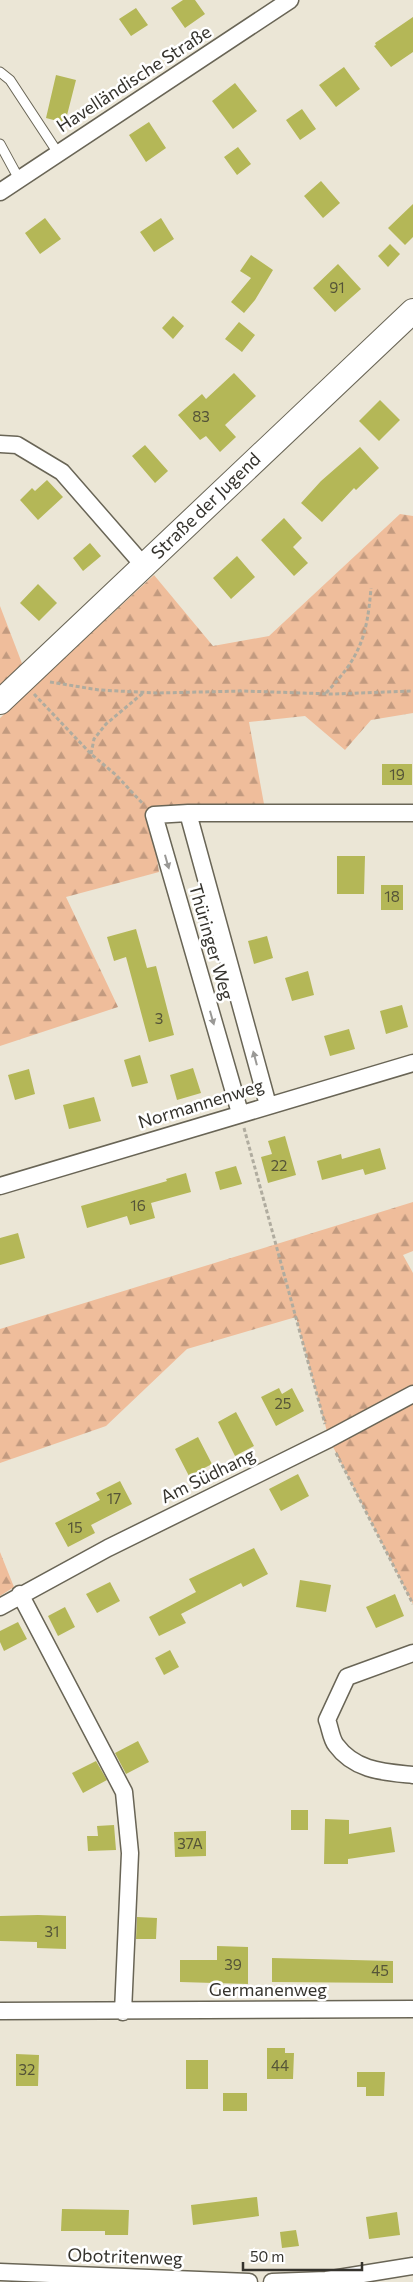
<svg xmlns="http://www.w3.org/2000/svg" width="413" height="2282" font-family="Commissioner,sans-serif">
<defs>
<pattern id="forest-firs" width="22" height="20" patternUnits="userSpaceOnUse" patternTransform="scale(1.25)"><rect width="22" height="20" fill="#efbd9b"/><path d="M5 1l3.5 6h-7zM16 11l3.5 6h-7z" fill="#c29a7f"/></pattern>
</defs>
<rect width="100%" height="100%" fill="#ebe6d6"/>
<!-- forest -->
<path fill="url(#forest-firs)" d="M400,514L413,516V713L371,720L345,750L305,716L249,722L264,804L149,808L159,872L66,897L118,1007L0,1046V718L154,575L213,646L269,636Z
M0,606L23,666L0,688Z
M413,1202V1251L403,1255L413,1273V1604L329,1439L296,1317L187,1349L106,1426L0,1463V1329Z
M0,1552L14,1587L0,1596Z"/>
<!-- building -->
<path fill="#b4b757" d="M183,0H195L205,14L185,28L171,8Z
M136,8L148,25L131,36L119,19Z
M413,17V52L391,67L374,46L376,45L375,43Z
M344,67L360,89L336,107L319,85Z
M56,75L76,80L65,123L46,118Z
M235,83L257,111L233,129L212,101Z
M302,109L316,129L300,140L286,120Z
M149,122L166,148L146,162L129,135Z
M238,147L251,164L237,175L224,157Z
M321,181L340,203L323,218L304,196Z
M413,204V237L405,245L388,228Z
M45,218L61,239L40,254L25,233Z
M161,218L174,239L154,252L140,232Z
M390,244L400,254L388,267L378,256Z
M251,255L273,270L255,300L244,313L231,302L251,278L240,271Z
M338,264L361,289L335,312L313,288Z
M173,316L184,326L173,339L162,328Z
M239,322L255,335L242,352L225,339Z
M234,373L256,396L225,425L236,437L220,452L206,436L200,440L178,415L202,394L206,399Z
M380,400L400,420L379,441L359,421Z
M145,445L168,471L155,483L132,456Z
M360,447L379,468L356,490L354,488L322,522L301,503L321,481Z
M47,480L63,497L38,520L20,500L32,488L35,491Z
M284,518L302,538L293,547L308,563L294,576L261,540Z
M90,543L101,556L83,571L73,558Z
M237,556L255,577L231,599L213,578Z
M38,584L57,603L39,621L20,603Z
M382,764H412V785H382Z
M337,856H365L364,894H337Z
M381,885H403V910H381Z
M136,929L147,968L156,966L174,1035L149,1042L126,957L114,961L107,937Z
M267,936L273,958L254,964L248,941Z
M308,971L314,995L292,1001L285,978Z
M402,1005L408,1027L386,1034L380,1011Z
M349,1029L355,1049L330,1056L324,1036Z
M140,1055L148,1083L132,1087L124,1060Z
M193,1068L201,1093L177,1100L170,1075Z
M29,1069L35,1094L15,1100L8,1075Z
M94,1097L101,1121L69,1129L63,1105Z
M285,1136L296,1175L268,1183L261,1157L272,1154L268,1141Z
M380,1148L386,1169L365,1175L363,1169L322,1180L317,1161L341,1154L342,1159Z
M236,1166L242,1184L220,1190L215,1172Z
M186,1173L191,1192L151,1203L155,1218L130,1225L127,1216L87,1228L81,1206L167,1181L166,1179Z
M18,1233L25,1258L0,1265V1238Z
M279,1388L282,1394L292,1388L304,1411L276,1426L261,1397Z
M236,1412L254,1446L235,1456L218,1422Z
M198,1437L212,1464L189,1476L175,1449Z
M298,1474L309,1496L281,1511L269,1489Z
M120,1481L132,1504L91,1525L95,1533L68,1547L55,1523L100,1500L96,1493Z
M254,1548L268,1574L243,1587L241,1583L181,1614L186,1623L159,1636L149,1617L196,1592L189,1579Z
M300,1580L331,1585L326,1612L296,1607Z
M110,1582L120,1601L97,1613L86,1594Z
M395,1594L404,1616L376,1628L366,1607Z
M65,1607L75,1627L58,1636L48,1616Z
M18,1622L27,1639L4,1651L0,1642V1631Z
M170,1650L179,1667L164,1675L155,1658Z
M138,1741L149,1762L126,1774L115,1753Z
M96,1761L107,1780L83,1793L72,1773Z
M291,1810H308V1830H291Z
M325,1819L349,1820V1834L391,1827L395,1852L348,1859V1864H324Z
M114,1825L116,1850L88,1851L87,1836H98L97,1826Z
M206,1831V1856L175,1857L174,1832Z
M38,1915L66,1916V1949L37,1948V1942L0,1941V1916Z
M137,1917L157,1918L156,1939H136Z
M217,1946L248,1947V1984L180,1982V1960H217Z
M272,1958L393,1961V1983L272,1982Z
M267,2048H285V2053H294L293,2079H267Z
M16,2054L39,2055L38,2086H16Z
M186,2060H208V2089H186Z
M357,2072H385L384,2096H366V2087H357Z
M223,2093H247V2111H223Z
M257,2197L259,2216L193,2225L191,2205Z
M62,2209L129,2210L128,2235H105V2231H61Z
M397,2212L400,2235L369,2239L366,2217Z
M296,2230L299,2246L282,2248L280,2232Z"/>
<g fill="none" stroke-linecap="round" stroke-linejoin="round">
<defs>
<path id="lane" d="M0,72L10,80L58,153
M0,144L19,179"/>
<path id="street" d="M0,192L290,0
M0,444L17,445L62,472L144,566
M188,813L268,1105
M240,1113L154,815L188,813H413
M0,1186L413,1063
M20,1594L124,1792L130,1853L123,2012
M0,1607L108,1548L329,1439L413,1394
M413,1653L347,1677L327,1720C330,1727 331,1739 336,1745C355,1771 384,1772 413,1775
M0,2011L413,2009
M0,2272L249,2282
M272,2282L326,2280L413,2266"/>
<path id="secondary" d="M0,702L413,311"/>
</defs>
<!-- lane casing -->
<use href="#lane" stroke="#696556" stroke-width="11"/>
<!-- street casing -->
<use href="#street" stroke="#696556" stroke-width="19"/>
<!-- secondary casing -->
<use href="#secondary" stroke="#696556" stroke-width="26"/>
<!-- path -->
<path stroke="#b0ac9f" stroke-width="3" stroke-dasharray="4 2.5" stroke-linecap="butt" d="M50,682L99,690L157,693L243,691L332,694L413,691
M326,693C360,657 367,637 371,588
M34,694L91,754L116,775L144,805
M91,754L94,739L106,724L143,693
M244,1128L325,1424
M336,1453L413,1604"/>
<!-- lane -->
<use href="#lane" stroke="#fff" stroke-width="9"/>
<!-- street -->
<use href="#street" stroke="#fff" stroke-width="16"/>
<!-- secondary -->
<use href="#secondary" stroke="#fff" stroke-width="24"/>
</g>
<!-- one-way arrows -->
<defs><path id="oneway-solid" d="M-6-.8H1V-3.2L6.5 0L1 3.2V.8H-6Z" transform="scale(1.25)"/></defs>
<g fill="#9a9996">
<use href="#oneway-solid" transform="translate(167 862) rotate(74)"/>
<use href="#oneway-solid" transform="translate(212 1018) rotate(74)"/>
<use href="#oneway-solid" transform="translate(255 1058) rotate(-105)"/>
</g>
<g text-anchor="middle" stroke-width="5" stroke-linejoin="round" paint-order="stroke">
<!-- number labels -->
<g font-size="15" fill="#555438">
<text x="337" y="293">91</text>
<text x="201" y="422">83</text>
<text x="397" y="780">19</text>
<text x="392" y="902">18</text>
<text x="159" y="1024">3</text>
<text x="279" y="1171">22</text>
<text x="138" y="1211">16</text>
<text x="283" y="1409">25</text>
<text x="114" y="1504">17</text>
<text x="75" y="1533">15</text>
<text x="190" y="1849">37A</text>
<text x="52" y="1937">31</text>
<text x="233" y="1970">39</text>
<text x="380" y="1976">45</text>
<text x="280" y="2071">44</text>
<text x="27" y="2075">32</text>
</g>
<!-- street labels -->
<g font-size="18" fill="#35332d" stroke="#fff">
<text transform="translate(134 79) rotate(-33)" y="6">Havelländische Straße</text>
<text transform="translate(206 506) rotate(-44)" y="6">Straße der Jugend</text>
<text transform="translate(211 942) rotate(74)" y="6">Thüringer Weg</text>
<text transform="translate(201 1104) rotate(-17)" y="6">Normannenweg</text>
<text transform="translate(208 1476) rotate(-26)" y="6">Am Südhang</text>
<text x="268" y="1996">Germanenweg</text>
<text transform="translate(125 2257) rotate(2)" y="6">Obotritenweg</text>
</g>
</g>
<!-- scale -->
<path d="M243 2262v8h119v-8" fill="none" stroke="#35332d" stroke-width="2.5"/>
<text x="250" y="2262" font-size="15" fill="#35332d" stroke="#ffffff" stroke-width="4" paint-order="stroke">50 m</text>
</svg>
